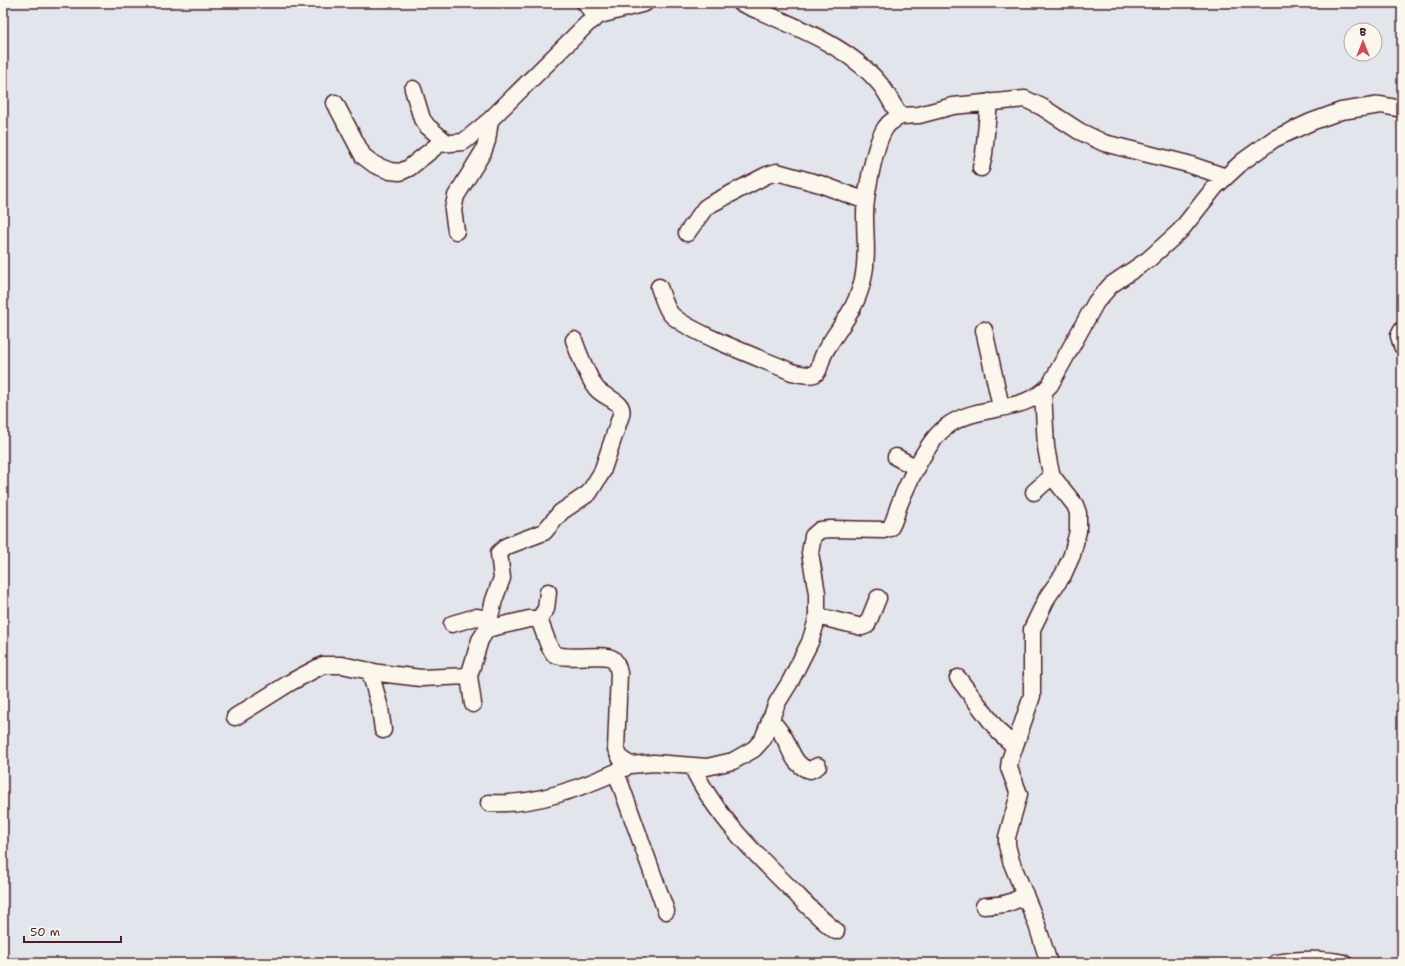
<svg xmlns="http://www.w3.org/2000/svg" width="1405" height="966" font-family="'Shantell Sans',sans-serif">
<rect width="100%" height="100%" fill="#e2e6ec"/>
<filter id="ink" filterUnits="userSpaceOnUse"><feTurbulence type="fractalNoise" baseFrequency=".025" numOctaves="2"/><feDisplacementMap in="SourceGraphic" scale="8" xChannelSelector="R" yChannelSelector="G"/><feConvolveMatrix kernelMatrix="1 2 1 2 8 2 1 2 1" color-interpolation-filters="sRGB"/></filter>
<g filter="url(#ink)">
<g fill="none" stroke-linecap="round" stroke-linejoin="round">
<defs>
<path id="minor" d="M585,3L596,17
M741,3C786,23 847,44 879,83C888,93 892,106 901,116L919,115L953,106L1025,99L1042,107L1079,131L1104,143L1188,164L1226,177
M413,89L422,119L427,126L447,143
M335,103L363,156L375,165L390,171L400,172L409,168L439,144L463,142L467,139L490,120L587,24L600,15L645,3
M981,168L984,154L989,102
M456,231L453,210L456,196L483,152L487,141L490,120
M687,233L705,208L711,204L767,175L777,172L820,184L866,201
M659,287C662,295 665,306 670,313C684,331 768,361 792,372C827,381 814,368 827,348C842,323 856,310 863,279C868,257 865,237 865,215C865,197 875,141 886,127C889,122 895,119 901,116
M984,330L1001,407
M1402,330L1399,336L1402,346
M1043,392L1046,447L1049,464L1052,476L1075,505L1078,513V531L1072,555L1063,575L1048,596L1032,629V696L1010,760L1009,768L1019,794L1007,837V845L1011,861L1036,922L1049,963
M896,457L917,468
M1034,492L1052,476
M817,616L862,627L867,625L878,598
M539,619L546,609L548,592
M452,624L476,617L489,619
M487,629L494,600L502,578L499,553L507,546L544,532L561,512L589,493L602,472L621,415C625,400 603,398 596,388C589,379 578,352 574,340
M370,671L380,708L383,730
M469,676L473,704
M958,678L999,732L1014,746
M235,717L291,682L323,665H342L379,673L421,678L469,676L480,640L487,629L529,619H539L549,646L554,654C568,661 603,652 613,659C617,663 618,668 619,673L616,749L621,759L630,765L654,763L707,767L733,761L754,749L763,739L777,703L790,682L810,642L815,626L817,616V593L810,553L813,536L820,530L830,529L883,530L890,528C895,521 896,513 899,505C908,483 927,441 946,427C976,403 1024,415 1050,385L1096,302L1111,285L1149,259L1180,231L1215,187L1242,162L1274,139L1311,122L1341,111L1381,105L1402,109
M770,719C775,725 781,732 785,739C791,751 795,767 810,770L818,766
M692,766C714,814 755,854 793,891C807,905 820,919 836,931
M616,772L666,911
M489,803C535,806 584,787 625,768
M984,906C1002,905 1010,905 1025,894
M1276,963C1299,959 1321,958 1344,963"/>
</defs>
<!-- minor casing -->
<use href="#minor" stroke="#4a1f2b" stroke-width="19"/>
<!-- minor -->
<use href="#minor" stroke="#fbf7ec" stroke-width="16"/>
</g>
</g>
<!-- margin -->
<rect width="1405" height="966" fill="none" stroke="#fbf7ec" stroke-width="16"/>
<rect x="8" y="8" width="1389" height="950" fill="none" stroke="#4a1f2b" stroke-width="1.5" filter="url(#ink)"/>
<!-- north arrow -->
<g transform="translate(1363 42)"><circle r="19" fill="#fbf7ec" stroke="#b4a19f"/>
<path d="M0-3L7 15L0 10L-7 15Z" fill="#d1495b"/>
<text y="-6" font-size="11" font-weight="bold" text-anchor="middle" fill="#4a1f2b">B</text>
</g>
<!-- scale -->
<path d="M24 936v6h97v-6" fill="none" stroke="#4a1f2b" stroke-width="2"/>
<text x="30" y="936" font-size="12" fill="#4a1f2b" stroke="#fbf7ec" stroke-width="3" paint-order="stroke">50 m</text>
</svg>
